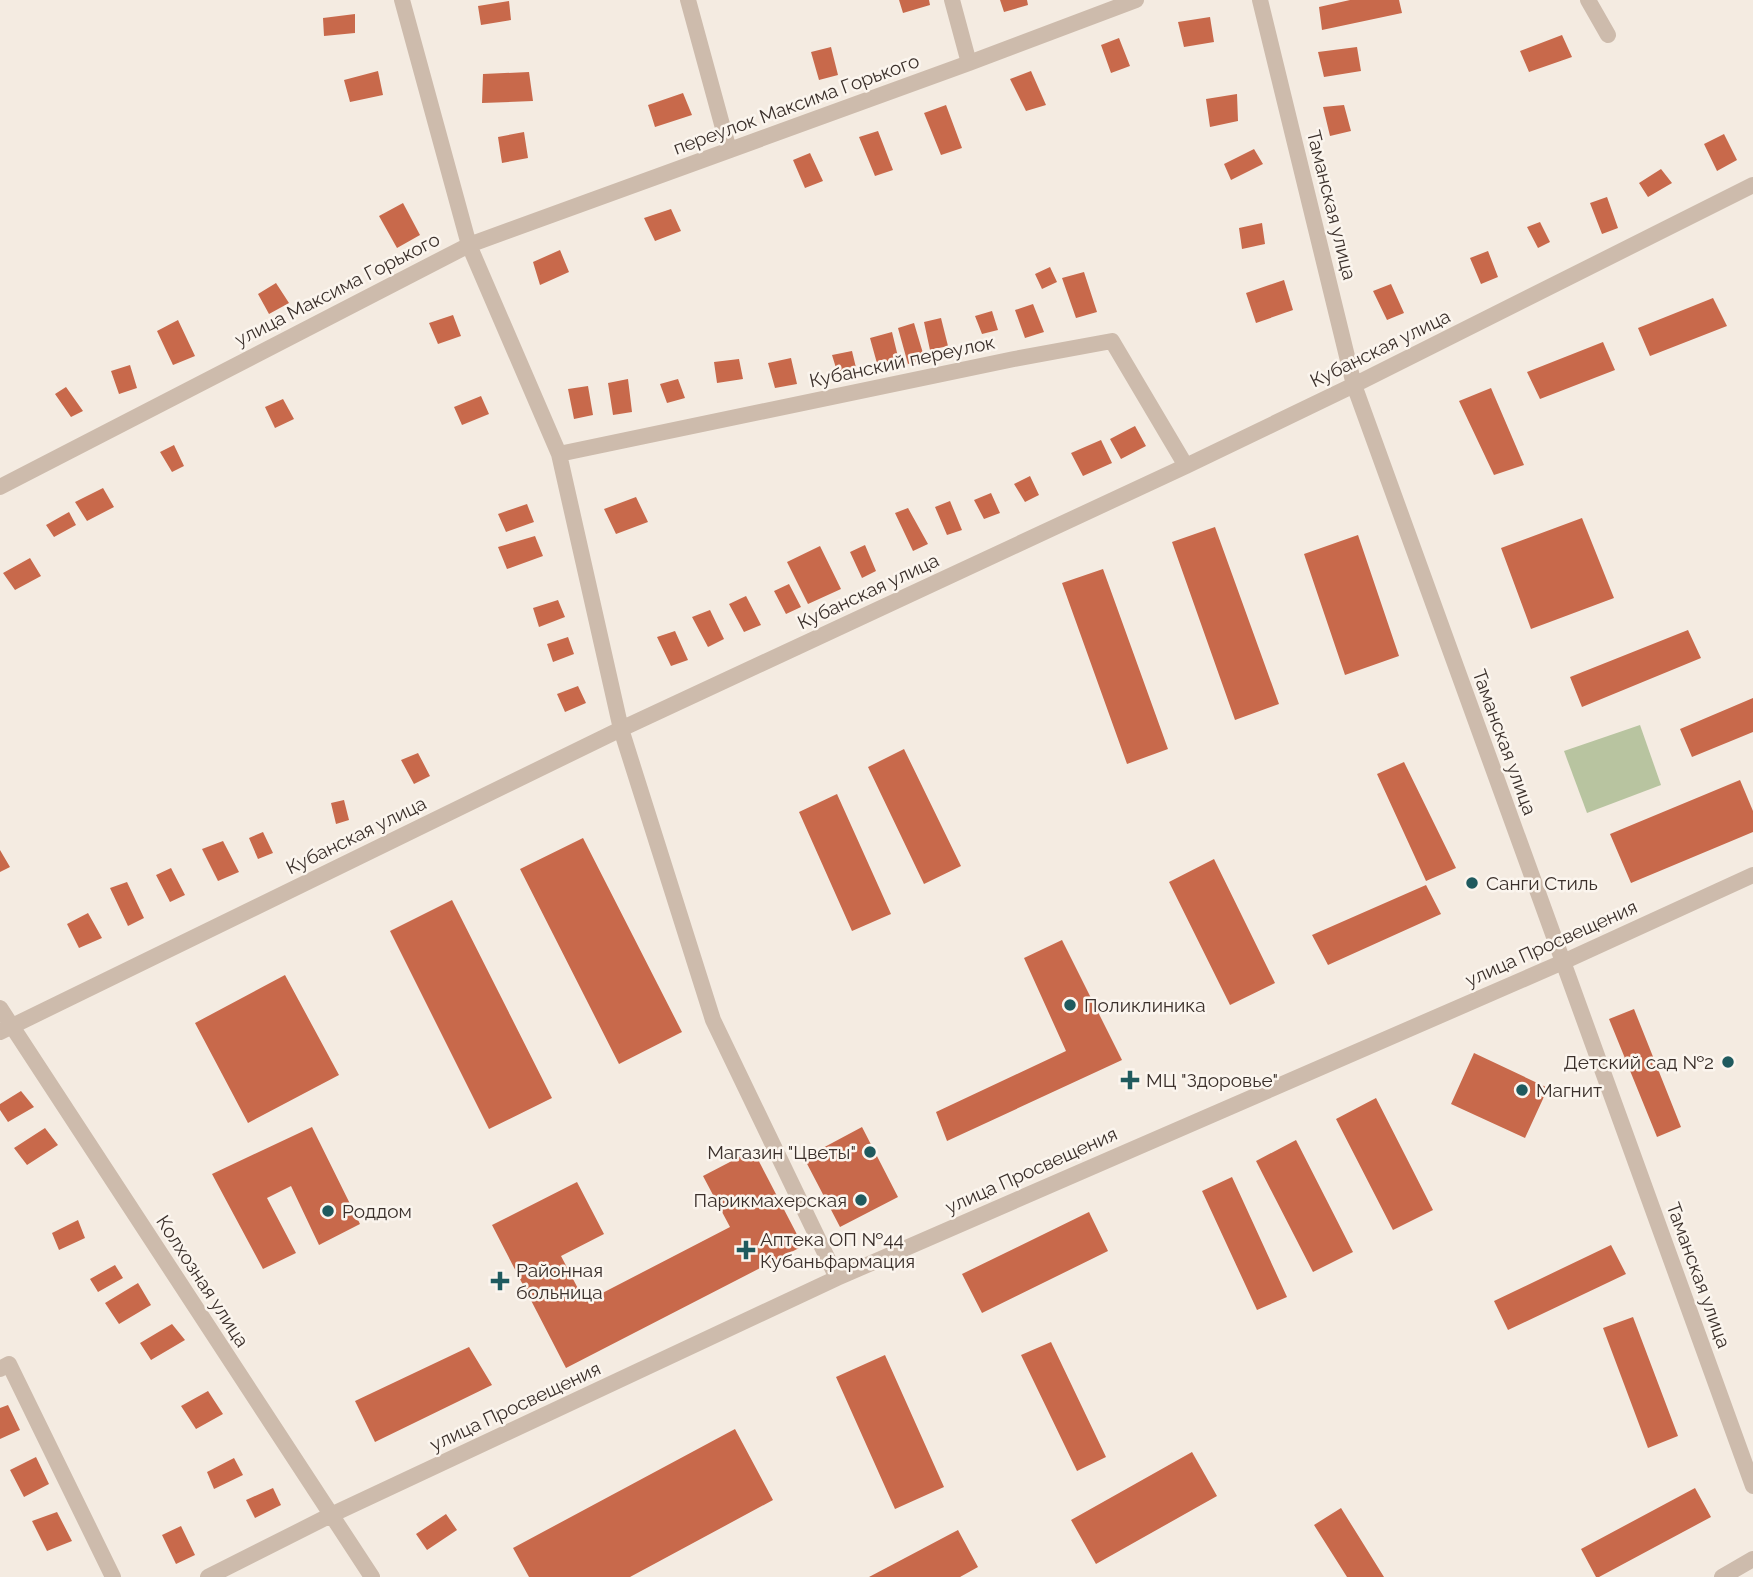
<svg xmlns="http://www.w3.org/2000/svg" width="1753" height="1577" font-family="Raleway,sans-serif">
<rect width="100%" height="100%" fill="#f4ebe1"/>
<!-- pitch -->
<path fill="#b8c4a0" d="M1640,725L1661,785L1587,813L1564,751Z"/>
<!-- building -->
<path fill="#c8694b" d="M899,0H929L930,5L903,13Z
M1000,0H1027L1028,5L1004,12Z
M1350,0H1399L1402,13L1322,30L1319,7Z
M509,1L511,20L481,25L478,6Z
M355,14V33L324,36L323,18Z
M1210,17L1214,42L1184,47L1178,22Z
M1562,35L1572,57L1529,72L1520,51Z
M1119,38L1130,66L1111,73L1101,45Z
M831,47L838,75L819,80L811,52Z
M1357,47L1361,71L1324,77L1318,52Z
M378,71L383,95L350,102L344,80Z
M1031,71L1046,105L1026,111L1010,79Z
M529,72L533,101L482,103L483,74Z
M683,93L692,115L655,127L648,105Z
M1237,94L1238,121L1210,127L1206,99Z
M946,105L962,148L941,155L924,113Z
M1344,105L1351,131L1330,136L1323,107Z
M878,131L893,170L875,176L859,137Z
M524,132L528,158L502,163L498,137Z
M1724,134L1737,160L1717,171L1704,144Z
M1254,149L1263,164L1231,180L1224,164Z
M810,153L823,181L805,188L793,160Z
M1661,169L1672,183L1648,197L1639,183Z
M1607,197L1618,228L1602,234L1590,203Z
M403,203L420,235L397,248L379,216Z
M671,209L681,231L655,241L644,218Z
M1540,222L1550,242L1538,248L1527,227Z
M1262,223L1265,244L1242,249L1239,228Z
M560,250L569,272L540,285L533,262Z
M1488,251L1498,277L1481,284L1470,258Z
M1050,267L1057,282L1042,289L1035,274Z
M1084,272L1097,312L1076,318L1062,278Z
M1284,280L1293,310L1256,323L1246,293Z
M276,283L289,303L269,314L258,294Z
M1391,284L1404,313L1387,320L1373,291Z
M1713,298L1727,326L1650,356L1638,328Z
M1033,304L1044,332L1025,338L1015,310Z
M992,311L998,330L982,334L975,316Z
M453,315L461,336L438,344L429,323Z
M941,318L948,346L930,350L924,322Z
M178,320L195,356L173,365L157,331Z
M914,323L925,360L908,364L898,328Z
M892,332L899,361L878,367L870,338Z
M1603,342L1615,370L1540,399L1527,372Z
M852,351L858,376L840,381L832,355Z
M791,358L797,384L775,388L768,363Z
M739,359L743,379L717,383L714,362Z
M130,365L137,388L119,394L111,371Z
M628,379L632,412L613,415L608,383Z
M678,379L685,398L667,403L660,384Z
M588,386L593,415L574,419L568,389Z
M66,387L83,411L71,417L55,394Z
M1491,388L1524,465L1494,475L1459,401Z
M481,396L489,414L462,425L454,407Z
M283,399L294,419L275,428L265,407Z
M1135,426L1146,446L1121,459L1110,439Z
M1101,440L1112,463L1083,476L1071,453Z
M174,445L184,466L172,472L160,452Z
M1030,476L1039,495L1025,502L1014,484Z
M103,488L114,507L87,521L75,502Z
M991,493L1000,513L984,519L974,500Z
M636,497L648,522L616,534L604,509Z
M950,501L962,530L947,535L935,507Z
M527,504L534,522L506,532L498,514Z
M908,508L928,544L913,551L895,513Z
M69,512L76,525L54,537L46,525Z
M1582,518L1614,598L1531,629L1501,548Z
M1215,527L1279,704L1235,720L1172,542Z
M1358,535L1399,656L1345,675L1304,554Z
M535,536L543,556L507,569L498,547Z
M865,545L876,571L862,578L850,552Z
M820,546L841,589L808,604L787,562Z
M30,558L41,576L15,590L3,573Z
M1103,569L1168,749L1127,764L1062,583Z
M789,584L801,607L786,614L774,591Z
M746,596L761,625L744,632L729,604Z
M558,600L565,617L539,627L533,608Z
M710,610L724,639L708,647L692,617Z
M1688,630L1701,658L1582,707L1570,677Z
M675,631L688,660L671,666L657,637Z
M568,637L574,654L553,662L547,644Z
M578,686L586,703L565,712L557,694Z
M1753,698V732L1692,757L1680,729Z
M904,749L961,866L924,884L868,767Z
M418,753L430,776L414,784L401,760Z
M1404,762L1456,868L1426,881L1377,774Z
M1740,780L1753,811V832L1631,883L1610,834Z
M837,794L891,914L852,931L799,812Z
M344,800L349,820L336,824L331,803Z
M263,832L273,853L258,859L249,838Z
M583,838L682,1032L619,1064L520,869Z
M223,841L239,872L218,881L202,849Z
M0,850L10,867L0,872Z
M1214,859L1275,983L1230,1005L1169,882Z
M171,868L185,895L170,902L156,875Z
M127,882L144,918L128,926L110,888Z
M1426,885L1441,914L1328,965L1312,935Z
M452,900L552,1098L489,1129L390,931Z
M88,913L102,938L79,948L67,924Z
M1062,940L1122,1060L947,1141L936,1112L1066,1051L1024,958Z
M285,975L339,1075L248,1123L195,1023Z
M1634,1009L1681,1127L1657,1137L1609,1019Z
M1474,1053L1548,1088L1525,1138L1451,1104Z
M21,1091L34,1107L8,1122L0,1110V1104Z
M1376,1098L1433,1210L1393,1230L1336,1119Z
M312,1127L360,1224L319,1245L291,1186L267,1198L296,1253L263,1269L212,1174Z
M862,1127L898,1197L840,1227L804,1158Z
M45,1128L58,1145L27,1165L14,1148Z
M1296,1140L1353,1252L1313,1272L1256,1161Z
M753,1150L803,1246L566,1368L492,1225L577,1182L604,1234L561,1256L585,1302L730,1227L703,1176Z
M1232,1177L1287,1297L1257,1310L1202,1191Z
M1089,1212L1108,1251L982,1313L962,1274Z
M78,1220L85,1238L59,1250L52,1233Z
M1611,1245L1626,1274L1508,1330L1494,1301Z
M115,1265L123,1278L98,1292L90,1279Z
M138,1283L151,1305L119,1324L105,1303Z
M1633,1317L1678,1436L1648,1448L1603,1328Z
M172,1324L185,1340L151,1360L140,1343Z
M1051,1342L1106,1457L1077,1471L1021,1355Z
M469,1347L492,1385L375,1442L355,1401Z
M885,1355L944,1487L895,1509L836,1377Z
M208,1391L223,1414L196,1429L181,1406Z
M8,1405L20,1430L0,1439V1408Z
M735,1429L773,1500L630,1577H529L513,1548Z
M1192,1452L1217,1496L1096,1564L1071,1520Z
M36,1457L49,1484L24,1497L10,1470Z
M234,1458L243,1475L214,1489L207,1472Z
M273,1488L281,1505L255,1518L246,1500Z
M1695,1488L1711,1517L1599,1577H1596L1581,1549Z
M1341,1508L1384,1577H1347L1314,1525Z
M57,1512L72,1541L47,1551L32,1521Z
M446,1514L457,1530L427,1550L416,1534Z
M181,1526L195,1555L176,1564L162,1535Z
M958,1530L978,1567L960,1577H869Z"/>
<g fill="none" stroke-linecap="round" stroke-linejoin="round">
<!-- minor -->
<path stroke="#cdbbac" stroke-width="16" d="M402,0L469,245L559,454L621,729L713,1020L837,1278
M688,0L729,150
M952,0L969,63
M1260,0L1354,385L1753,1486
M1588,0L1608,35
M559,454L1014,359L1112,341L1186,466
M0,487L469,245L969,63L1136,0
M0,1008L372,1577
M0,1032L621,729L1186,466L1354,385L1753,185
M0,1369L9,1364L113,1577
M208,1577L331,1515L837,1278L1563,962L1753,875
M1722,1577L1753,1559"/>
</g>
<!-- markers -->
<g fill="#1f5a5e" stroke="#fbf5ee" stroke-width="2.5">
<circle cx="1472" cy="883" r="7"/>
<circle cx="1070" cy="1005" r="7"/>
<circle cx="1728" cy="1062" r="7"/>
<path d="M1126.5 1069.5h7v7h7v7h-7v7h-7v-7h-7v-7h7z"/>
<circle cx="1522" cy="1090" r="7"/>
<circle cx="870" cy="1152" r="7"/>
<circle cx="861" cy="1200" r="7"/>
<circle cx="328" cy="1211" r="7"/>
<path d="M742.5 1239.5h7v7h7v7h-7v7h-7v-7h-7v-7h7z"/>
<path d="M496.5 1270.5h7v7h7v7h-7v7h-7v-7h-7v-7h7z"/>
</g>
<g text-anchor="middle" stroke-width="5" stroke-linejoin="round" paint-order="stroke">
<!-- street labels -->
<g font-size="19" fill="#3b302b" stroke="#fbf5ee">
<text transform="translate(796 104) rotate(-20)" y="7">переулок Максима Горького</text>
<text transform="translate(1332 205) rotate(76)" y="7">Таманская улица</text>
<text transform="translate(337 289) rotate(-27)" y="7">улица Максима Горького</text>
<text transform="translate(1380 348) rotate(-26)" y="7">Кубанская улица</text>
<text transform="translate(902 361) rotate(-12)" y="7">Кубанский переулок</text>
<text transform="translate(868 591) rotate(-25)" y="7">Кубанская улица</text>
<text transform="translate(1505 742) rotate(70)" y="7">Таманская улица</text>
<text transform="translate(356 835) rotate(-26)" y="7">Кубанская улица</text>
<text transform="translate(1551 943) rotate(-24)" y="7">улица Просвещения</text>
<text transform="translate(1031 1170) rotate(-24)" y="7">улица Просвещения</text>
<text transform="translate(1699 1275) rotate(70)" y="7">Таманская улица</text>
<text transform="translate(203 1281) rotate(57)" y="7">Колхозная улица</text>
<text transform="translate(515 1406) rotate(-25)" y="7">улица Просвещения</text>
</g>
<!-- poi labels -->
<g font-size="19" fill="#3b302b" stroke="#fbf5ee" text-anchor="start">
<text x="1486" y="890">Санги Стиль</text>
<text x="1084" y="1012">Поликлиника</text>
<text x="1714" y="1069" text-anchor="end">Детский сад №2</text>
<text x="1146" y="1087">МЦ "Здоровье"</text>
<text x="1536" y="1097">Магнит</text>
<text x="856" y="1159" text-anchor="end">Магазин "Цветы"</text>
<text x="847" y="1207" text-anchor="end">Парикмахерская</text>
<text x="342" y="1218">Роддом</text>
<text x="760" y="1246">Аптека ОП №44<tspan x="760" dy="22">Кубаньфармация</tspan></text>
<text x="516" y="1277">Районная<tspan x="516" dy="22">больница</tspan></text>
</g>
</g>
</svg>
